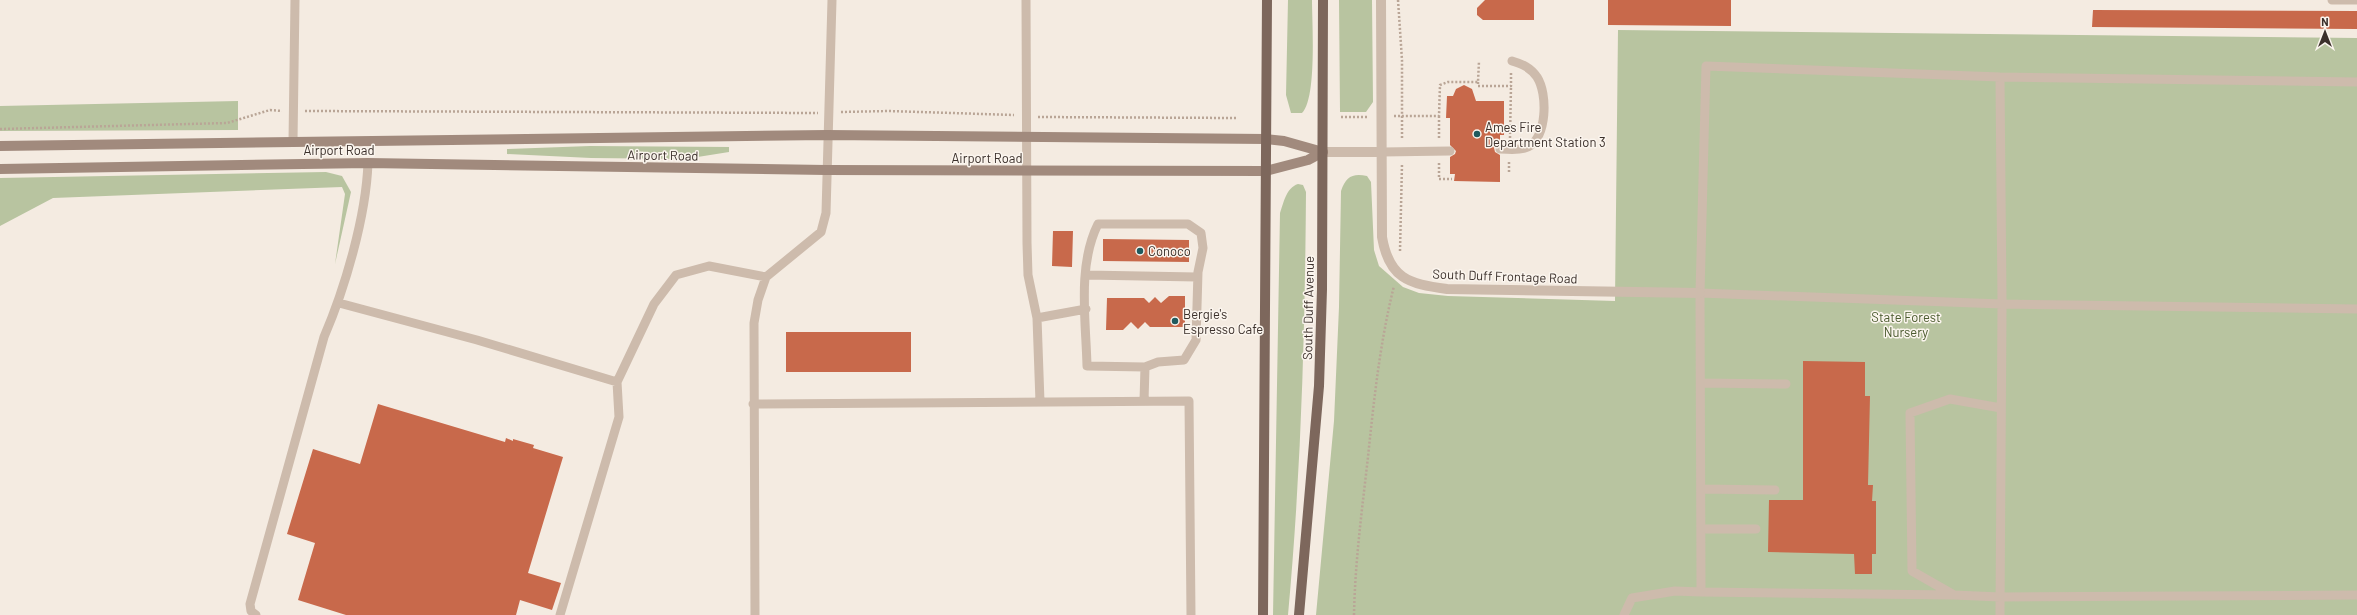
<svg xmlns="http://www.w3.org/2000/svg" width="2357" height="615" font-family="Barlow,sans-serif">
<rect width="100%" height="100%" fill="#f4ebe1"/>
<!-- green -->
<path fill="#b8c4a0" d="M1288,0H1312C1312,23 1317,98 1302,113H1291L1286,95Z
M1339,0H1372L1373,102L1366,112H1340Z
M1618,30L2357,38V615H1316L1334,421L1339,307L1341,191C1346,177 1352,173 1367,176L1371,182L1374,250L1379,266L1403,287L1419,293L1448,296L1615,301Z
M238,101V130L0,131V106Z
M590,146L729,147V152L685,159L591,158L507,154V149Z
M326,172L342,176L351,192L335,264L345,194L342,187L53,198L0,226V178Z
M1298,184L1303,185L1306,192C1305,333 1301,474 1288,615H1273L1280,213C1284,202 1286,188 1298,184Z"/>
<!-- building -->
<path fill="#c8694b" d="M1485,0H1534V20H1483L1477,15V8Z
M1608,0H1731V26L1608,25Z
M2093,10L2357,11V29L2092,27Z
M1464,85L1472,89L1476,101H1504V135H1500V143L1494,148L1495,152L1500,155V182L1454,181L1455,174H1450V157L1455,154L1456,151L1450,145V118H1446L1447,96H1453L1456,89Z
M1053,231H1073L1072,267L1052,266Z
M1103,239L1189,240V262L1103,261Z
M1169,296H1185V327H1150L1145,322L1138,329L1131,322L1123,330H1106L1107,298H1144L1149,303L1155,297L1161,303Z
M786,332H911V372H786Z
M1803,361L1865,362V396H1870L1868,485H1873L1872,501H1876V554H1872V574H1855L1854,554L1768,552L1769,500H1803Z
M378,404L505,442L506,438L513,441V439L534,445L533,448L563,457L528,573L561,583L552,610L520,600L516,615H346L298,600L315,543L287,534L313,449L360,464Z"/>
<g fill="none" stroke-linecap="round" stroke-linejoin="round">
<!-- path -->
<path stroke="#b9a596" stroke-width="2.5" stroke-dasharray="2 2" stroke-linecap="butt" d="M1398,0L1402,60V116H1439L1440,85L1448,82H1478L1479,61
M1478,82V86H1511V73
M305,111L818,113
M841,112L889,111L1014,115
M1394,116H1402V139
M1439,116V140
M1038,117L1236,118
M1341,117H1369
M0,129L227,123L270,110L282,111
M1510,138L1511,86
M1439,163V179H1452
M1509,172V161
M1400,251L1402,164
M1354,615C1355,562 1362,510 1368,457C1374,399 1380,342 1394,286"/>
<!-- service -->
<path stroke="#cdbbac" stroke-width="9" d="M1026,0L1027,243L1028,275L1037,318L1040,402
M2332,0H2357
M2000,77L2002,304L2000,615
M293,141L295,0
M1500,149C1509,149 1519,151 1528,147C1547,138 1548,94 1537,77C1530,67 1522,64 1512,61
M1382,152L1450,151
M1086,275L1197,277
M1700,293L2002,304L2357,309
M339,303L477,340L617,382L654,304L676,275L709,266L766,277
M1037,318L1086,309
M1701,383L1786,384
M1144,401L1145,367L1158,362L1184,360L1196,340L1198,272L1203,248L1201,233L1188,224H1098C1077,266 1086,321 1087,366L1145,367
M753,404L1189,401L1191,615
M2001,408L1950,399L1910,413L1912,571L1954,595L2000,597L2357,595
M1701,489L1775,490
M1701,529H1756
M1954,595L1701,592L1700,293L1706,66L2000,77L2357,82
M256,615L251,611L250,604L324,337C345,288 366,217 368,163
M560,615L619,417L617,382
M755,615L754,323L758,300L766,277L821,232L826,213L832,0
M1624,615L1632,598L1675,591L1701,592"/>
<!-- minor -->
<path stroke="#cdbbac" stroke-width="10" d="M1381,0L1382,237C1389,278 1408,284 1447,289L1700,293
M1323,152H1382"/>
<!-- secondary -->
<path stroke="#a18a7d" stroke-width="10" d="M0,146L827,135L1266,139L1284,141L1323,152
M0,169L368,163L826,170L1266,171L1308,160L1323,152"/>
<!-- primary -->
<path stroke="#7d675c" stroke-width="10" d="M1263,615L1267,0
M1299,615L1319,386L1322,289L1323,0"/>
</g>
<!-- markers -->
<g fill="#1f5a5e" stroke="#fbf5ee" stroke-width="1.5">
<circle cx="1477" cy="134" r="4"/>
<circle cx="1140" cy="251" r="4"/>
<circle cx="1175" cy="321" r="4"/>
</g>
<g text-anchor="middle" stroke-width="3" stroke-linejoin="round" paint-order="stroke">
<!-- poi labels -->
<g font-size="13" fill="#3b302b" stroke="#fbf5ee" text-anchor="start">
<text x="1485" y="132">Ames Fire<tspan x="1485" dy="15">Department Station 3</tspan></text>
<text x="1148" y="256">Conoco</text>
<text x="1183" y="319">Bergie's<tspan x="1183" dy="15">Espresso Cafe</tspan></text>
</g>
<!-- street labels -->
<g font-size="13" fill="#3b302b" stroke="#fbf5ee">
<text x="339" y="155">Airport Road</text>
<text transform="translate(663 155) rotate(1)" y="5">Airport Road</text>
<text x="987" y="163">Airport Road</text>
<text transform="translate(1505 276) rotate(2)" y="5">South Duff Frontage Road</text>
<text transform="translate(1308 308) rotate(-89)" y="5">South Duff Avenue</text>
</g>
<!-- park labels -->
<g font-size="13" fill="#4a5a2e" stroke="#fbf5ee">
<text x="1906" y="322">State Forest<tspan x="1906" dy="15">Nursery</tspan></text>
</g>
</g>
<!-- north arrow -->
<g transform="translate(2325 32)" stroke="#fbf5ee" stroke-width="3" paint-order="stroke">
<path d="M0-3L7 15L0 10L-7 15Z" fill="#3b302b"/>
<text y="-6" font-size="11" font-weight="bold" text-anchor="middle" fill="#3b302b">N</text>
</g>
</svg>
